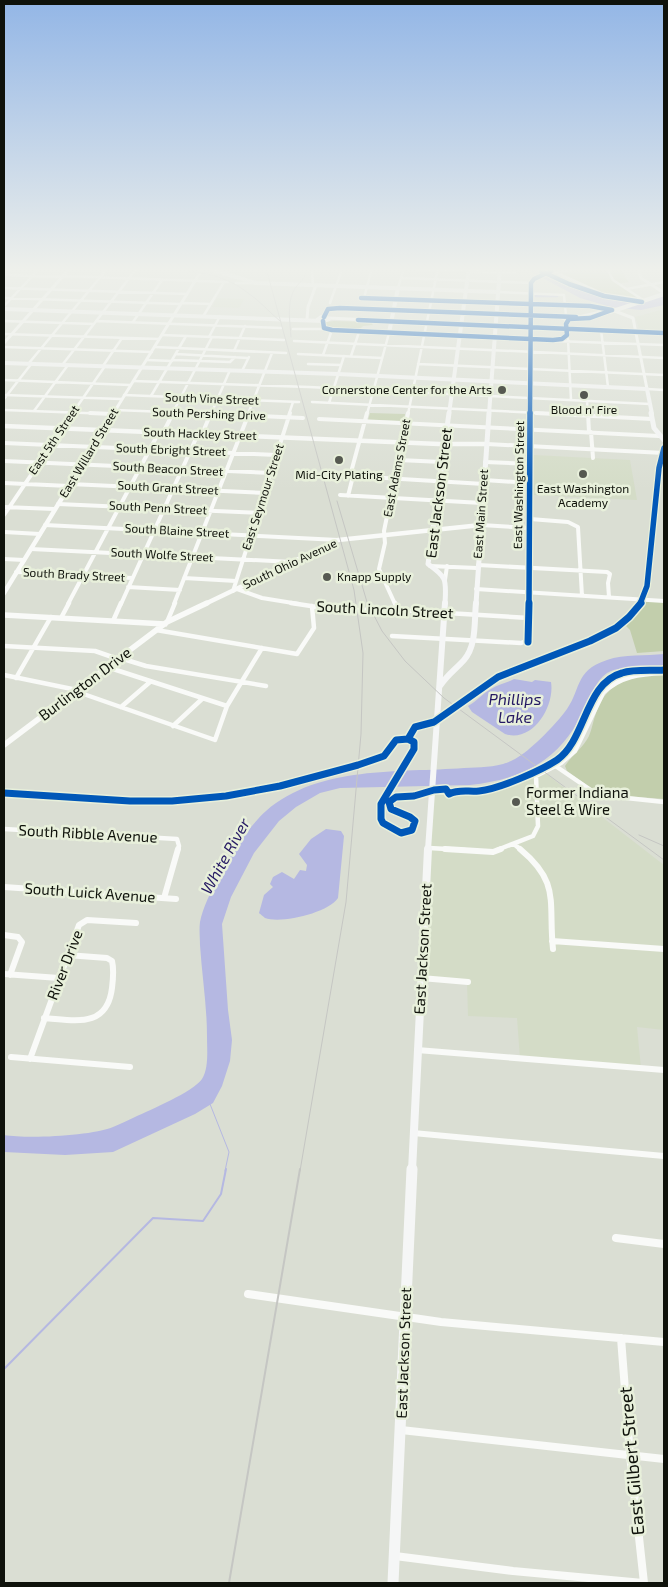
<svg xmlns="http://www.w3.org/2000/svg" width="668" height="1587" font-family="'Exo 2',sans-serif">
<rect width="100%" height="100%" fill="#daded3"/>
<!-- built -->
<path fill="#d4dcc7" d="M217,298L244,299L240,307L237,308L212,307Z
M664,309V332L639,328L635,317Z
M534,455L630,460L637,500L534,495Z
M540,769L664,865V1030L637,1027L641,1068L520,1059L517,1018L468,1016L467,982L421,978L433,789L444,788L450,794L455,791H480L514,780Z"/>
<!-- green -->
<path fill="#c2ceac" d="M581,268H621L625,277L629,282L617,284L639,298L604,294L561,274Z
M334,321L372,322V324L373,325L363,326L359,330L327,328L324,326L325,322Z
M370,413L405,414L404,421L368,420Z
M646,600L664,602V651L637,653L630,630L626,626Z
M664,674V799L599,794L567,771L565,766C572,755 583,748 589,736C592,729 593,721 596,713C608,679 632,677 664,674Z"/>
<!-- water -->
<path fill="#b5b8e2" d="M524,268H533L568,287L605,298L641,303L664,296V305L641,310L611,307L580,298Z
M664,654V667C649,667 620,665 607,673C595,681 589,700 583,712C559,761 523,779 470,785L340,788L320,793L296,807L279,821L254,853L231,897L222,924L228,1010L232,1040L230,1061L222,1086L213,1103L195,1114L113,1152L65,1155L4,1152V1135C28,1139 91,1136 113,1127C121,1124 128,1120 135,1117C150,1110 193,1092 202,1079C209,1068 207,1049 207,1036C207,1006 202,976 200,945C200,938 199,929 200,922C206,892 243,831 266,811C319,765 399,773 464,768C482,767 498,768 515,759C530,751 553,727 564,713C582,691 573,671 607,660C624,654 646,656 664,654Z
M514,679L532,682L535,680L551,682C555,706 533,743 505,734L472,712L468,706C477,701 482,694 491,689C498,684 507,683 514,679Z
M326,829L341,831L344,836L338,898C328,913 281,924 265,918C264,917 259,913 259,913L264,895L273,887L270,884L273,877L282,872L294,879L300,870L306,871L307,865L299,854L311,839Z"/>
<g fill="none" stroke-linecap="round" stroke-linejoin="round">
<!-- stream-far1 -->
<path stroke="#b5b8e2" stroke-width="1" d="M210,1104L229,1152L225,1171"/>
<!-- stream -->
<path stroke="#b5b8e2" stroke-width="2" d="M4,1369L153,1218L203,1221L221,1194L226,1169"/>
<!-- canal -->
<path stroke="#b5b8e2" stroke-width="2.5" d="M536,296H557"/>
<!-- minor-far4 -->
<path stroke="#f9faf8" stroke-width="2.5" d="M312,268L313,285
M386,268L515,273
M607,268L613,280L643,300
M4,275L62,277
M4,275L11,268
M63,276L228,282
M401,278L531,283
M236,283H256
M4,288L187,294
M398,288L404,268
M627,289L664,282
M498,292L564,295L566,316
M4,298L181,304
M361,298L590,306L612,310
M364,298L372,268
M182,303L211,304
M330,303L341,272
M4,306L40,268
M204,315L224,282
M4,321L94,324
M96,321L281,328
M133,322L162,280
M293,329H325
M601,330L608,387
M4,334L159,339
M162,335L284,340
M209,337L220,316
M568,339L571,400
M294,341L664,358
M555,341L664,345
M4,347L152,352
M155,347L286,353
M234,351L245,326
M176,354L248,358
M298,354L382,358
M323,355L332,330
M351,356L359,332
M147,360L172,361
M173,360L230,362L235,357
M29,363L107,269
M63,364L137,268
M308,364L341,365
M418,364L664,375
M103,366L122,338
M242,371L249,357
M4,380L130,385
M133,381L309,387L650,404
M647,389L664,390
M4,395L121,399
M124,395L299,402
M151,396L186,336
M4,399L32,363
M587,401L588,414
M312,402L561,414
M329,403L344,356
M4,410L112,414
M115,410L219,414
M34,411L68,365
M72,414L105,366
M172,414L212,337
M211,414L230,370
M248,414L272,353
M289,414L293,402
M367,414L389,333
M408,414L438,268
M530,414L531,283L534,279L557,268"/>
<!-- minor-far3 -->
<path stroke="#f9faf8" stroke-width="4" d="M90,413L112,414
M190,413L303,418
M536,413L652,419
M588,413L589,432
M319,419L659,436
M591,432L593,458
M163,433L173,413
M202,434L211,413
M4,443L277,455
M487,444L664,453
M399,460L442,462
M4,461L271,473
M485,462L530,464
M335,475L484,484
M350,476L367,413
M484,480L530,483
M4,483L69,486
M70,484L265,493
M340,495L482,503
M348,496L353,476
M58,504L259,513
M4,507L54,509
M4,515L73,413
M530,519L568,522L578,527L582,596
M45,525L338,540
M481,525L530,528
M4,532L40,534
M31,549L292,562
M4,559L24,560
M478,565L607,572L610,574L608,583L609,597
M430,566L477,568
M16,572L132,578
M184,578L236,581
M445,580L447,566
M128,587L180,590
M237,589L262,598L299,604
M476,589L664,601
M233,591L290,413
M68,604L159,432
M121,604L198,434
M174,604L249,413
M395,604L379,569L385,543L384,531L408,413
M529,604L530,413"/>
<!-- minor-far2 -->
<path stroke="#f9faf8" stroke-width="4.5" d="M291,603L344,611L379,609L529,618
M395,603L398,610
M61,618L69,603
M113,621L121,603
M167,622L175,603
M156,630L297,654L314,628L312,606
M392,636L521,643L529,640V603
M4,646L95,651L118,659
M120,658L146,666L266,686
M107,667L227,706
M4,675L77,690
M16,678L51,617
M75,691L215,740L227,706L262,648
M121,707L150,682
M173,726L202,699
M557,767L598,795L664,802
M4,829L177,839L179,846L178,850
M514,844L521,850
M429,848L465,850
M497,850L533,836L538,826L536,776L561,763L575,751L603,693C620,676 640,674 664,673"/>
<!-- minor-far1 -->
<path stroke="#f9faf8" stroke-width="6" d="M445,849L493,852L501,849
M520,849C561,883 548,902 553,949
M4,887L176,899
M164,898L178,849
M4,935L18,937L22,942L10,975
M552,941L664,949
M4,974L59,978
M421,978L468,982
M44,1018C74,1020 107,1029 112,988C113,980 114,969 112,961L107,958L67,955
M417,1050L664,1070
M11,1057L130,1067
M30,1059L79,925L87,920L136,923
M413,1133L664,1156"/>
<!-- minor -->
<path stroke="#f9faf8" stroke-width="8" d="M616,1238L664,1244
M248,1294L441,1322L664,1342
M621,1338L630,1455L644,1583
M401,1430L664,1459
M395,1556L513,1571L643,1583"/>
<!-- tertiary-far2 -->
<path stroke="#f9faf8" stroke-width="3" d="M546,268L603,294L643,300
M638,268L641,278L664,293
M612,310L633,318L647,389
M328,318L566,329
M307,319L308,307L316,285
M4,343L70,268
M113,414L203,268"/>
<!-- tertiary-far1 -->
<path stroke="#f9faf8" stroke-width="4.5" d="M4,426L439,444H487
M4,593L114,413
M205,604L338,540L481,525"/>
<!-- tertiary -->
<path stroke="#f9faf8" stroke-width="5.5" d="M4,615L165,624
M4,745L167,622L207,603"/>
<!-- secondary-far4 -->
<path stroke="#f5f6f6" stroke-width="4" d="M207,268L256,283L498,292
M4,309L323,321L329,319L321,317L317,320
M610,312L664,294
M324,317L327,310L335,308L581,317L612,310
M323,321L324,328L332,330L553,340L562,339L567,335L566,319L561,317
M566,329L664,333
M389,333L398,288
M4,363L338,374L647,389L652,414
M449,414L469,268
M489,414L500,268"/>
<!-- secondary-far3 -->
<path stroke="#f5f6f6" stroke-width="5" d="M651,413L654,428L664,440
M445,604C446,580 448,578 428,564L449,413
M476,604L489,413"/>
<!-- secondary-far2 -->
<path stroke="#f5f6f6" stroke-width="6" d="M440,686C447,675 456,669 464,660C477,645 474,621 476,603
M428,850L445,603"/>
<!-- secondary-far1 -->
<path stroke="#f5f6f6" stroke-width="8" d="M412,1171L428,849"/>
<!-- secondary -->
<path stroke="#f5f6f6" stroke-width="11" d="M393,1583L412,1169"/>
<!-- rail-far1 -->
<path stroke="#c5c6c3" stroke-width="1" d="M136,268L163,269
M266,268L354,590L363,653L361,734L346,902L300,1171
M156,269C188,270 222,272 248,293C260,301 269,312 280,321
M203,270L225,268
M291,337C290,322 287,306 293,292C297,283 307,279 307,268
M337,501L367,602L382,631L405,661L444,698L664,860
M639,835L664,846"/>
<!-- rail -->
<path stroke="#c5c6c3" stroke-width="2" d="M229,1583L300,1169"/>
<defs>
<path id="cycleway-far2" d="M541,271L569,284L604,296L642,302
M361,298L590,306L612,310
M324,317L328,309L340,308L576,317
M358,320L664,333
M323,321L324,328L332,330L553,340L562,339L567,335L566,324L569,319L590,318L612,310
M530,414L531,283L534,279L551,271"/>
<path id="cycleway-far1" d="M529,604L530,413
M640,604L647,586L659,468L664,448"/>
<path id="cycleway" d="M528,642L529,603
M408,739L414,742V749L381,804V819L383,823L401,833L412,830L415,821L410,817L391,809L389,802L396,797L414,796L434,790L446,789L449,794C459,789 468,792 479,791C499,789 540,771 557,760C586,740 585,683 622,673C634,669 651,671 664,670
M4,793L130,801H172L226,796L280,786L358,765L384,756L396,740L408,739L415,727L434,722L498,677L590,641L616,628L629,617L641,603"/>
</defs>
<!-- cycleway-far2 casing -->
<use href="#cycleway-far2" stroke="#e8f0db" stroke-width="6"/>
<!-- cycleway-far1 casing -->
<use href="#cycleway-far1" stroke="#e8f0db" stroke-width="8"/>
<!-- cycleway casing -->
<use href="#cycleway" stroke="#e8f0db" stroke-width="10"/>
<!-- cycleway-far2 -->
<use href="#cycleway-far2" stroke="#0057b8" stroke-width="4.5"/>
<!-- cycleway-far1 -->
<use href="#cycleway-far1" stroke="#0057b8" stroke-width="5.5"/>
<!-- cycleway -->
<use href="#cycleway" stroke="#0057b8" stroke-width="7"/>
</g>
<!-- sky -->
<linearGradient id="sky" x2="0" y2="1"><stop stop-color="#93b6e6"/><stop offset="0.55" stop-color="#eef0eb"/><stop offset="1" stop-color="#eef0eb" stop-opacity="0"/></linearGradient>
<rect width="668" height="490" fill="url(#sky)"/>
<!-- markers -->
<g fill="#565951" stroke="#e8f0db" stroke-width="2">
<circle cx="502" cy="390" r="5"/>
<circle cx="584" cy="395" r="5"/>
<circle cx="339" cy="460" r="5"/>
<circle cx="583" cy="474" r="5"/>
<circle cx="327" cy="577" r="5"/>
<circle cx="516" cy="802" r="5"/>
</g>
<g text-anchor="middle" stroke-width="5" stroke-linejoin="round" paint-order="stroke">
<!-- far-poi labels -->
<g font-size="12" fill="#0f120b" stroke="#e8f0db">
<text x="492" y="394" text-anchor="end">Cornerstone Center for the Arts</text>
<text x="584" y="414">Blood n' Fire</text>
<text x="339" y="479">Mid-City Plating</text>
<text x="583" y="493">East Washington<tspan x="583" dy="14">Academy</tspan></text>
<text x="337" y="581" text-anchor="start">Knapp Supply</text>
</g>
<!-- far-street labels -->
<g font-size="12" fill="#0f120b" stroke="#e8f0db">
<text transform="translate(212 399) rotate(2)" y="4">South Vine Street</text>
<text transform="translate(209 414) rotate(2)" y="4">South Pershing Drive</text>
<text transform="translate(200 434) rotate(2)" y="4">South Hackley Street</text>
<text transform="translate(54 440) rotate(-56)" y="4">East 5th Street</text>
<text transform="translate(171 450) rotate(2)" y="4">South Ebright Street</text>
<text transform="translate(89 453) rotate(-59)" y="4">East Willard Street</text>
<text transform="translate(397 468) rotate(-79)" y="4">East Adams Street</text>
<text transform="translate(168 469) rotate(3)" y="4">South Beacon Street</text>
<text transform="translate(519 485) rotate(-89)" y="4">East Washington Street</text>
<text transform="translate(168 488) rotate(3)" y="4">South Grant Street</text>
<text transform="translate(263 497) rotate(-72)" y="4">East Seymour Street</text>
<text transform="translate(158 508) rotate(3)" y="4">South Penn Street</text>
<text transform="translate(481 514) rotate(-86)" y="4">East Main Street</text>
<text transform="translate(177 531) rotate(3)" y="4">South Blaine Street</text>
<text transform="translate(162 555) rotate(3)" y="4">South Wolfe Street</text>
<text transform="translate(290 564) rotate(-25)" y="4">South Ohio Avenue</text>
<text transform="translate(74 575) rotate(3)" y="4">South Brady Street</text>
</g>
<!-- street labels -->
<g font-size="15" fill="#0f120b" stroke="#e8f0db">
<text transform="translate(439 493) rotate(-83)" y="5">East Jackson Street</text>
<text transform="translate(385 610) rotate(3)" y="5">South Lincoln Street</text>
<text transform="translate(85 684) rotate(-37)" y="5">Burlington Drive</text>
<text transform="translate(88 834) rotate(3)" y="5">South Ribble Avenue</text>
<text transform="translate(90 893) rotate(4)" y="5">South Luick Avenue</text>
<text transform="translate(423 949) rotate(-87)" y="5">East Jackson Street</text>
<text transform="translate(65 965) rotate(-69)" y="5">River Drive</text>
<text transform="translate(404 1353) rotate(-88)" y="5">East Jackson Street</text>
</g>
<!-- poi labels -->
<g font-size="15" fill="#0f120b" stroke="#e8f0db" text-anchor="start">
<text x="526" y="798">Former Indiana<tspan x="526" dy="17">Steel &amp; Wire</tspan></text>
</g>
<!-- water labels -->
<g font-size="16" font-style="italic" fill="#251963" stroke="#e8f0db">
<text x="515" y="705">Phillips<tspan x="515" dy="18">Lake</tspan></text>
<text transform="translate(225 856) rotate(-61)" y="6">White River</text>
</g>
<!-- near-street labels -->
<g font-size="18" fill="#0f120b" stroke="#e8f0db">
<text transform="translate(632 1461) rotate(-95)" y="6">East Gilbert Street</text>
</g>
</g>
<!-- border -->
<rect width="668" height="1587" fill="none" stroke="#0f120b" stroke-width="10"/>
</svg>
